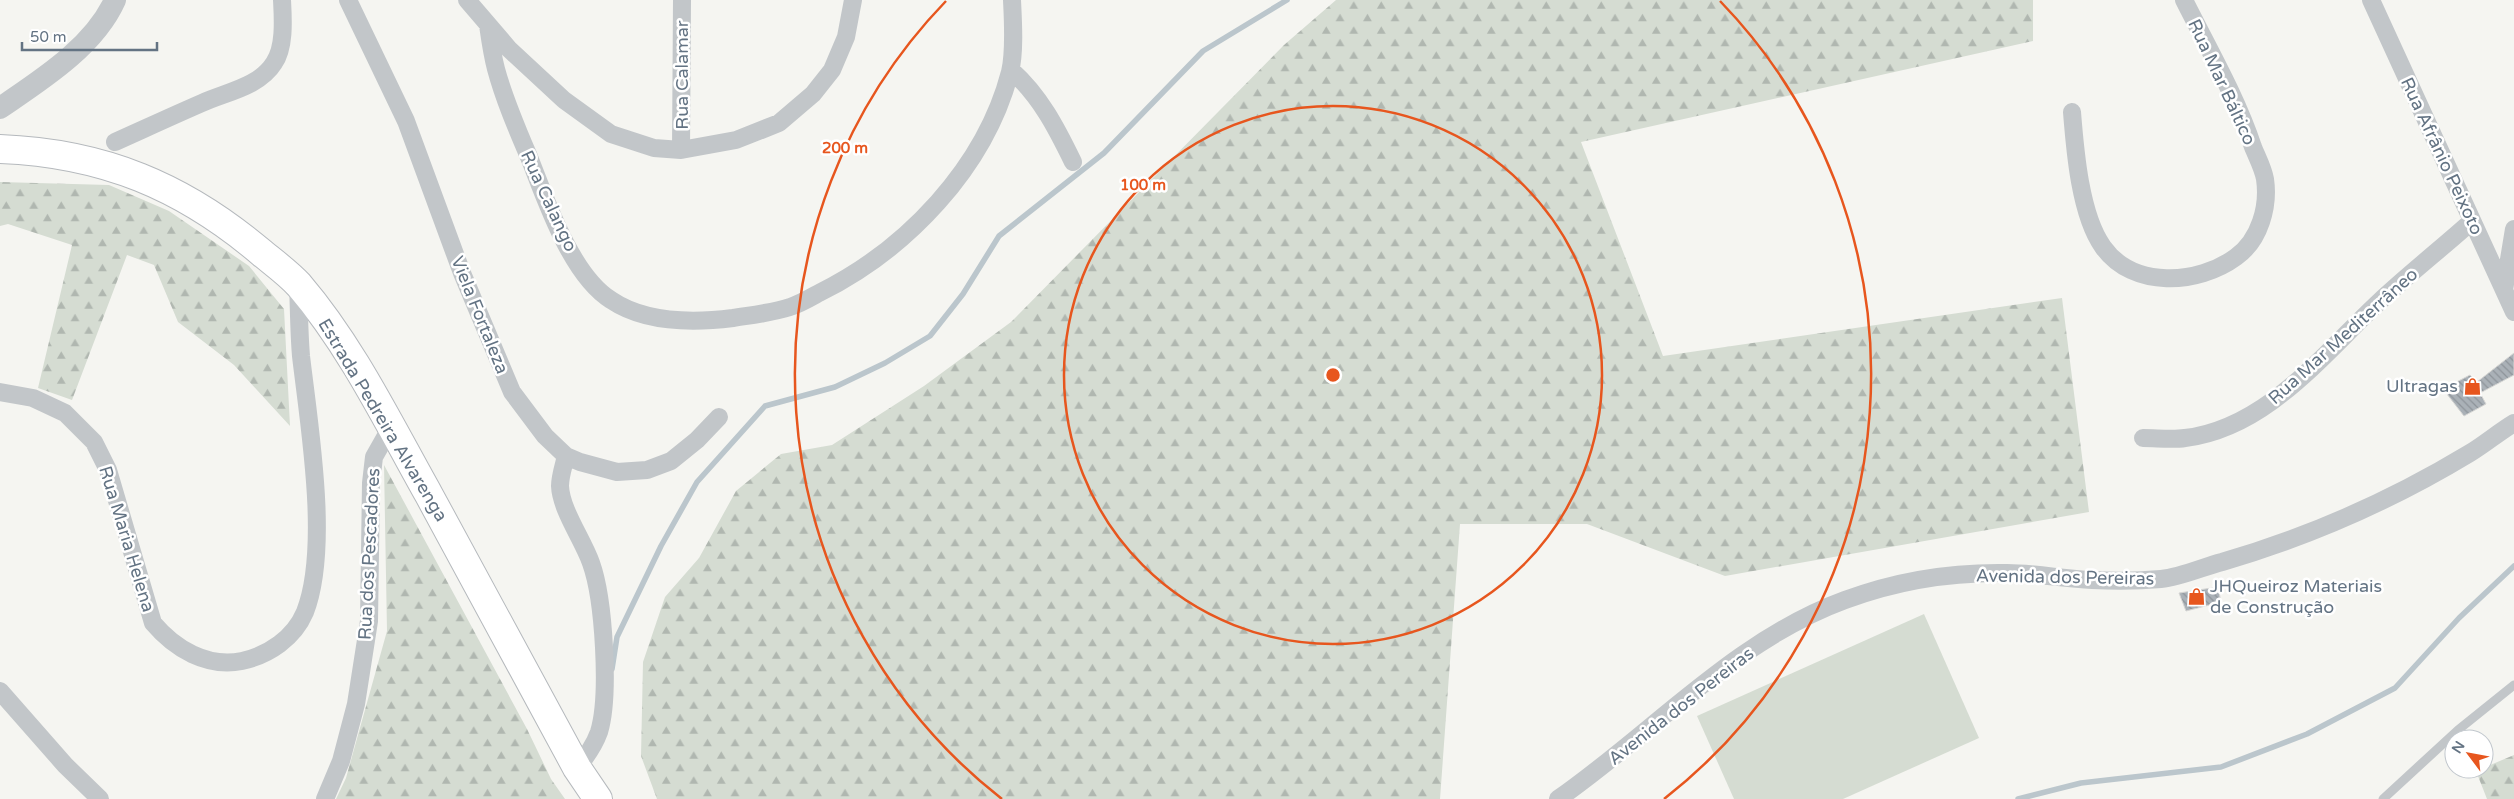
<svg xmlns="http://www.w3.org/2000/svg" width="2514" height="799" font-family="'Varela Round',sans-serif">
<defs>
<pattern id="forest-firs" width="22" height="20" patternUnits="userSpaceOnUse" patternTransform="scale(1.25)"><rect width="22" height="20" fill="#d5dcd2"/><path d="M5 1l3.5 6h-7zM16 11l3.5 6h-7z" fill="#b0b7b0"/></pattern>
<pattern id="building-back-hatch" width="6" height="6" patternUnits="userSpaceOnUse" patternTransform="scale(1.25)"><rect width="6" height="6" fill="#aab1b7"/><path d="M-1 5l2 2M0 0l6 6M5-1l2 2" fill="none" stroke="#8e949a"/></pattern>
</defs>
<rect width="100%" height="100%" fill="#f5f5f1"/>
<!-- forest -->
<path fill="url(#forest-firs)" d="M1336,0H2033V41L1581,142L1663,356L2062,298L2089,512L1725,576L1587,524H1460L1440,799H657L641,756L643,662L665,597L699,558L736,491L781,454L832,445L924,386L1011,322L1284,45Z
M0,182L109,185L169,211L249,266L284,309L290,426L234,365L178,322L154,265L127,255L72,400L38,388L72,245L8,224L0,226Z
M384,465L527,729L551,779L565,799H336L346,778L387,631Z
M2514,755V799H2487L2476,771Z"/>
<!-- park -->
<path fill="#d5dcd2" d="M1924,614L1979,738L1843,799H1734L1697,716Z"/>
<g fill="none" stroke-linecap="round" stroke-linejoin="round">
<!-- stream -->
<path stroke="#bbc6cc" stroke-width="5.5" d="M612,669L617,637L661,546L697,482L765,406L835,387L885,363L930,336L963,294L999,236L1104,153L1203,51L1287,0
M2018,799L2081,783L2221,767L2307,734L2395,688L2459,618L2514,566"/>
</g>
<!-- building -->
<path fill="url(#building-back-hatch)" stroke="#d6d6d4" d="M2514,353V375L2480,393L2486,404L2464,416L2443,389L2470,375L2477,382Z
M2218,587L2221,602L2186,611L2179,593Z"/>
<g fill="none" stroke-linecap="round" stroke-linejoin="round">
<defs>
<path id="primary" d="M0,149C103,153 183,186 262,253C274,263 288,273 299,285C352,347 389,424 429,495C479,586 527,677 577,768L598,799"/>
</defs>
<!-- primary casing -->
<use href="#primary" stroke="#b5b9bd" stroke-width="30"/>
<!-- service -->
<path stroke="#c2c6c9" stroke-width="9" d="M2383,799L2458,730L2514,685"/>
<!-- minor -->
<path stroke="#c2c6c9" stroke-width="18" d="M348,0L406,121L462,273L512,392L545,436L566,456L580,462L617,472L647,470L671,461L697,440L719,417
M467,0L509,49L564,100L611,134L654,148L681,150L736,140L779,123L813,94L832,70L846,37L853,0
M2371,0L2514,312
M488,25C490,39 492,54 496,69C504,99 517,129 529,157C546,200 571,275 611,300C645,323 693,323 733,318C752,315 772,313 790,307C800,304 810,298 819,293C906,250 985,168 1010,72C1015,52 1013,21 1012,0
M1011,70C1040,96 1056,127 1073,162
M2072,112C2075,150 2080,215 2103,247C2133,289 2198,285 2236,257C2260,240 2269,206 2265,179C2263,168 2257,157 2253,147C2236,96 2208,48 2184,0
M115,142C144,129 172,116 202,103C226,92 259,87 274,63C285,47 283,19 282,0
M681,150L682,0
M2504,290L2514,229
M0,392L33,398L65,413L94,442L108,470L153,623C175,649 207,668 242,661C269,655 294,638 305,612C330,548 309,425 301,356C299,332 299,308 298,284
M2143,438C2157,438 2172,440 2185,438C2267,428 2324,353 2380,301C2410,273 2442,248 2472,221
M566,456C564,465 560,476 560,486C561,510 583,540 591,563C604,599 610,696 599,732C594,746 586,757 577,768
M0,691L65,765L100,799
M325,799L341,761L356,704L369,621L371,483L374,457L391,427
M1558,799C1653,733 1735,640 1845,600C1896,581 1953,572 2007,573C2035,573 2064,579 2092,580C2115,581 2138,581 2161,579C2181,577 2203,567 2222,562C2308,537 2394,499 2470,453C2485,444 2499,432 2514,423"/>
<!-- tertiary -->
<path stroke="#c2c6c9" stroke-width="22" d="M0,108C41,80 94,47 115,0"/>
<!-- primary -->
<use href="#primary" stroke="#fff" stroke-width="28"/>
</g>
<!-- distance rings -->
<g fill="none" stroke="#e7561e" stroke-width="2.5">
<circle cx="1333" cy="375" r="269"/>
<path d="M1002 799A538 538 0 0 1 946 1M1720 1A538 538 0 0 1 1664 799"/>
</g>
<!-- icons -->
<defs>
<symbol id="shop-bare" viewBox="-9 -9 18 18"><path d="M-5-2.5h2.3a2.7 3.5 0 0 1 5.4 0H5L5.5 6h-11ZM-1.5-2.5h3a1.5 2.3 0 0 0-3 0Z" fill="#e7561e" stroke="#fff" stroke-width="2.5" paint-order="stroke"/></symbol>
</defs>
<g fill-rule="evenodd">
<use href="#shop-bare" x="2460" y="374" width="25" height="25"/>
<use href="#shop-bare" x="2184" y="584" width="25" height="25"/>
</g>
<g text-anchor="middle" stroke-width="5" stroke-linejoin="round" paint-order="stroke">
<!-- street labels -->
<g font-size="18" fill="#637383" stroke="#fff">
<text transform="translate(682 75) rotate(-90)" y="6">Rua Calamar</text>
<text transform="translate(2222 82) rotate(65)" y="6">Rua Mar Báltico</text>
<text transform="translate(2442 156) rotate(65)" y="6">Rua Afrânio Peixoto</text>
<text transform="translate(549 201) rotate(65)" y="6">Rua Calango</text>
<text transform="translate(480 315) rotate(68)" y="6">Viela Fortaleza</text>
<text transform="translate(2343 336) rotate(-42)" y="6">Rua Mar Mediterrâneo</text>
<text transform="translate(383 420) rotate(59)" y="6">Estrada Pedreira Alvarenga</text>
<text transform="translate(127 539) rotate(73)" y="6">Rua Maria Helena</text>
<text transform="translate(369 554) rotate(-87)" y="6">Rua dos Pescadores</text>
<text transform="translate(2065 577) rotate(1)" y="6">Avenida dos Pereiras</text>
<text transform="translate(1681 706) rotate(-38)" y="6">Avenida dos Pereiras</text>
</g>
<!-- poi labels -->
<g font-size="18" fill="#637383" stroke="#fff" text-anchor="end">
<text x="2458" y="392">Ultragas</text>
<text x="2210" y="592" text-anchor="start">JHQueiroz Materiais<tspan x="2210" dy="21">de Construção</tspan></text>
</g>
</g>
<circle cx="1333" cy="375" r="8" fill="#e7561e" stroke="#fff" stroke-width="2.5"/>
<g font-size="15" text-anchor="middle" font-weight="bold" fill="#e7561e" stroke="#fff" stroke-width="5" stroke-linejoin="round" paint-order="stroke">
<text x="845" y="153">200 m</text>
<text x="1143" y="190">100 m</text>
</g>
<!-- north arrow -->
<g transform="translate(2469 754) rotate(302)"><circle r="24" fill="#ffffff" stroke="#c1c7cd"/>
<path d="M0-4L9 19L0 12L-9 19Z" fill="#e7561e"/>
<text y="-8" font-size="14" font-weight="bold" text-anchor="middle" fill="#637383">N</text>
</g>
<!-- scale -->
<path d="M22 42v8h135v-8" fill="none" stroke="#637383" stroke-width="2.5"/>
<text x="30" y="42" font-size="15" fill="#637383" stroke="#ffffff" stroke-width="4" paint-order="stroke">50 m</text>
</svg>
